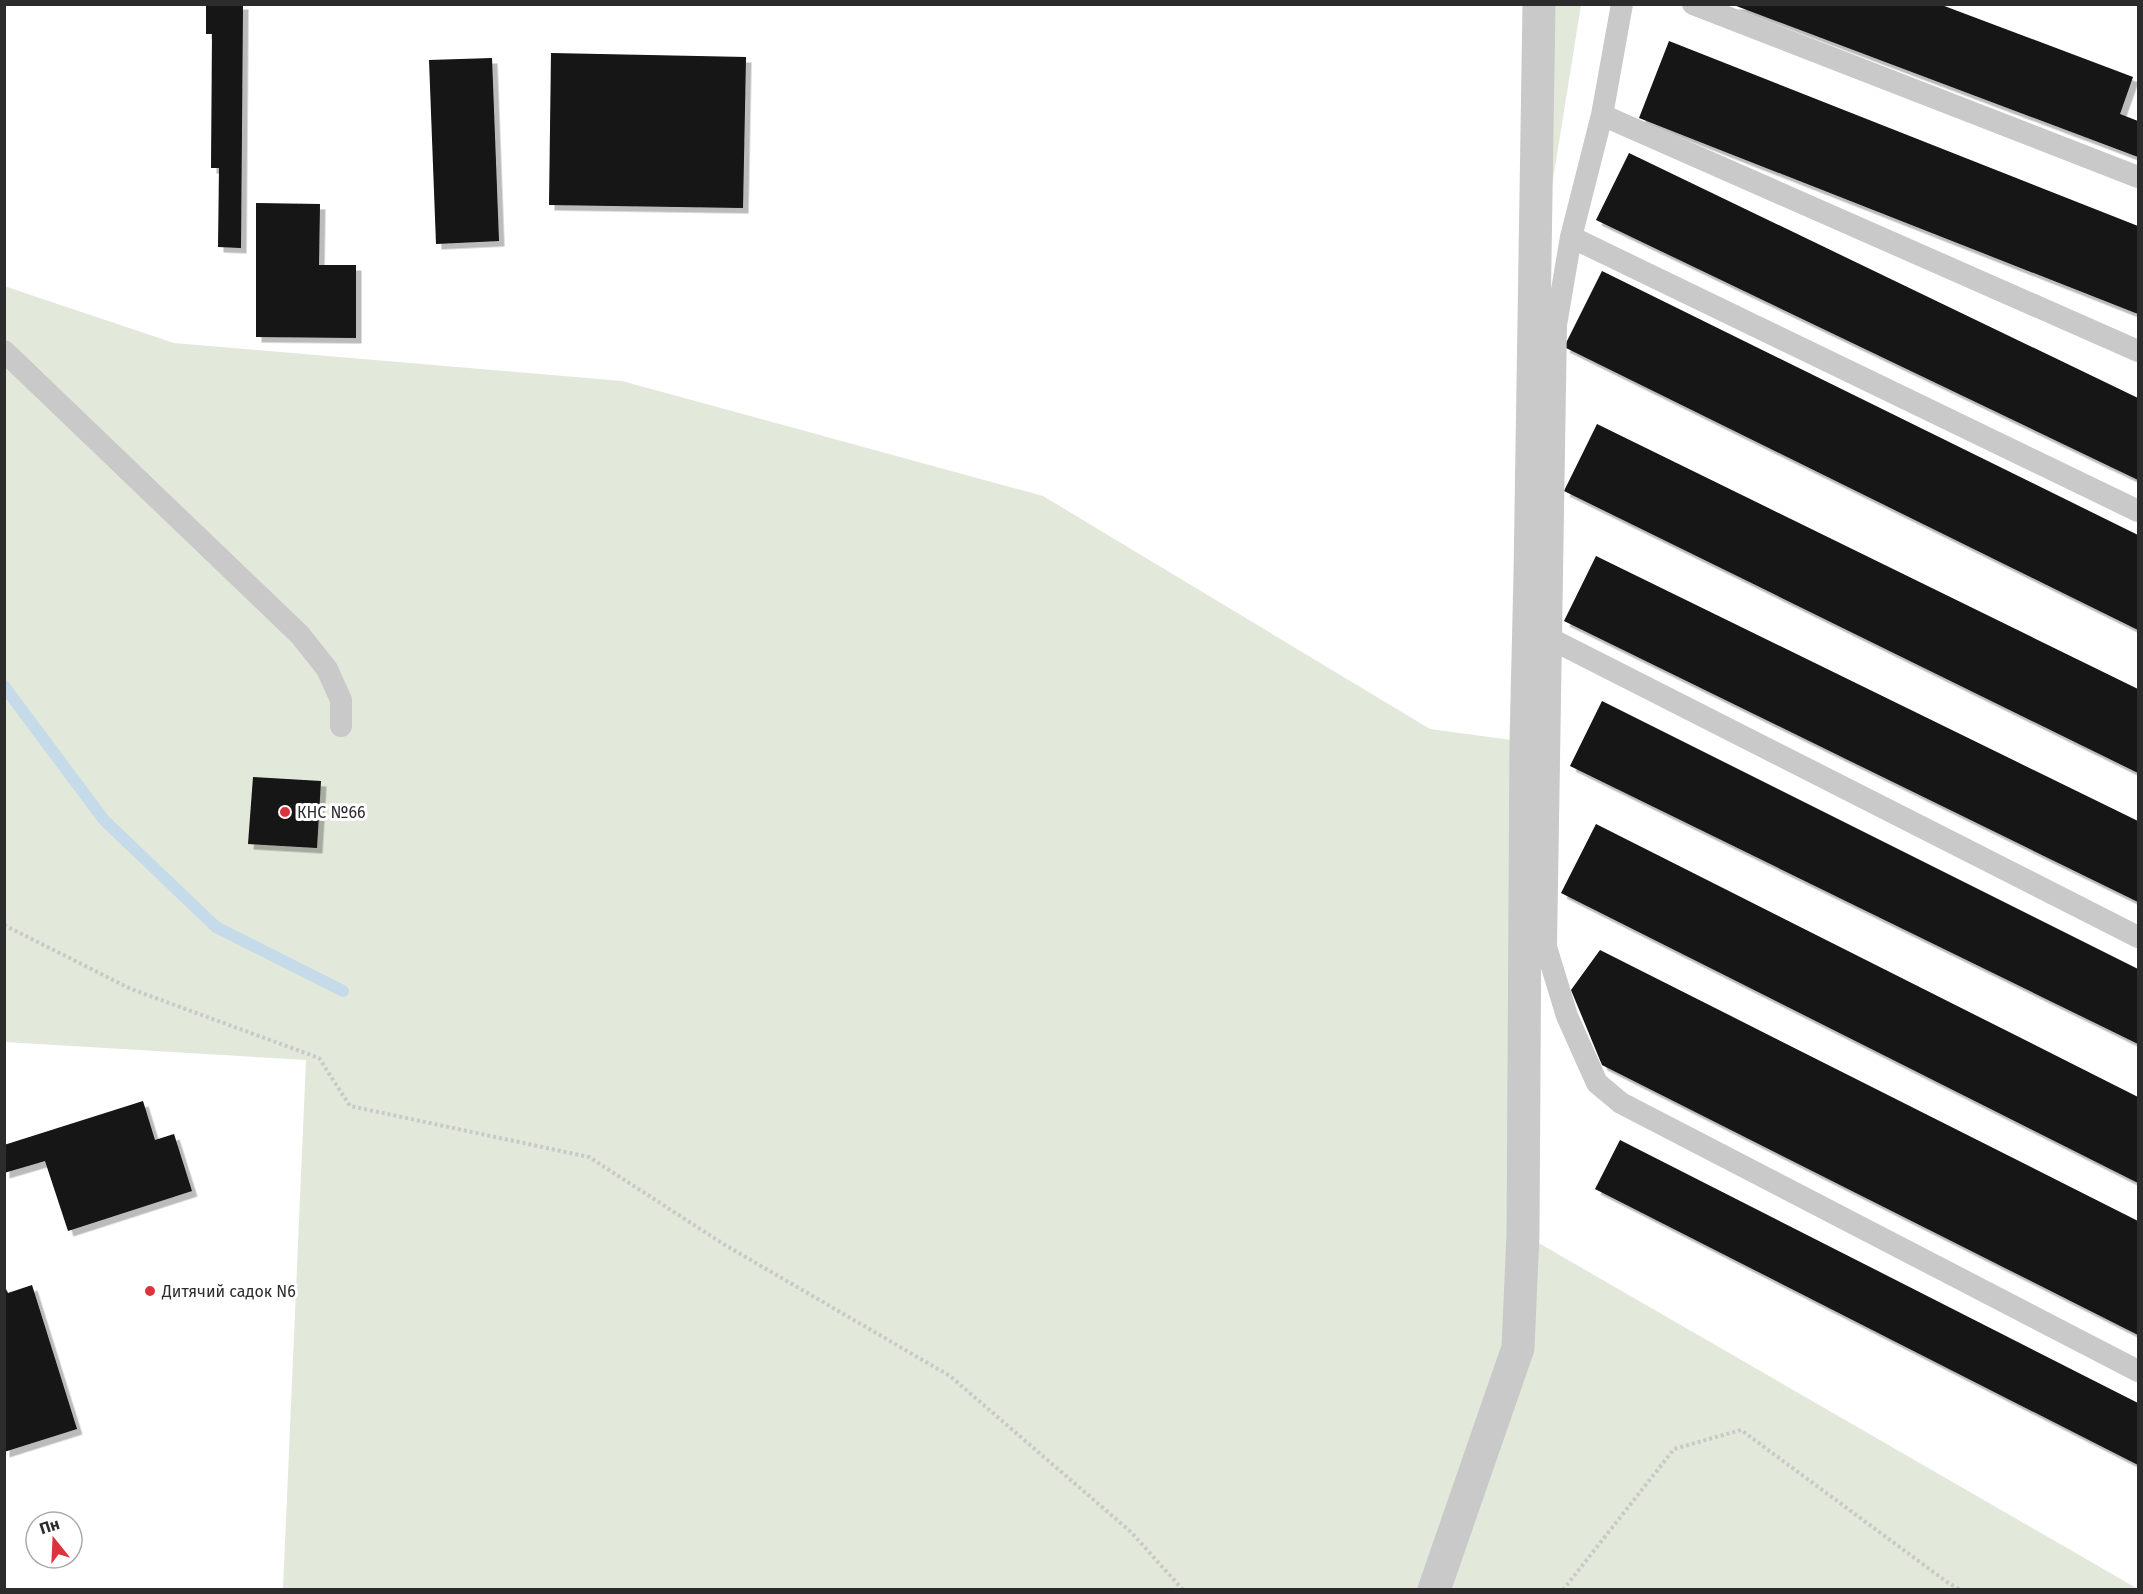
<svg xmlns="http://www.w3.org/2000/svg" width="2143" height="1594" font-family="'Fira Sans',sans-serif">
<defs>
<filter id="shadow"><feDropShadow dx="5.5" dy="5.5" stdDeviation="0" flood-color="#0004"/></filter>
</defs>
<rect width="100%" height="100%" fill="#fff"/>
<!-- green -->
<path fill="#e2e9da" d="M1539,5H1581L1535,292Z
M4,286L174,343L622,381L1043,496L1430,729L1526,742L1523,1234L2138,1589H283L306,1060L5,1042Z"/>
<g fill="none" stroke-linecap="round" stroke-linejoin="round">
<!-- stream -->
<path stroke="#c6dbe9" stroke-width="12" d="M4,686L104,820L216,927L343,991"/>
</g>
<!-- building -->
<path fill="#131313" filter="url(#shadow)" d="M206,4H243L241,248L218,247L219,168H211L212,34H206Z
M1731,4H1939L2133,77L2120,114L2138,121V157Z
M1669,41L2138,226V314L1639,118Z
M551,53L746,57L743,208L549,205Z
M492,58L499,241L436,244L429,60Z
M1629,153L2138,398V480L1596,220Z
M256,203L320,204L319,265H356V338L256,337Z
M1602,271L2138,535V630L1564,347Z
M1597,424L2138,689V773L1564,491Z
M1596,556L2138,821V902L1564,621Z
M1602,701L2138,969V1044L1570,766Z
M253,777L321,781L317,848L248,844Z
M1596,824L2138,1097V1183L1561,893Z
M1600,950L2138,1221V1335L1602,1065L1571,990Z
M143,1101L155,1140L174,1134L192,1191L68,1231L45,1161L4,1173V1145Z
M1620,1140L2138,1403V1465L1595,1189Z
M4,1285L8,1293L32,1285L77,1429L4,1452Z"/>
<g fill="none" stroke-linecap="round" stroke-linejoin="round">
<!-- path -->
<path stroke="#c9c9c9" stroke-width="4" stroke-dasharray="3 3" stroke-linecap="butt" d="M4,925L131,989L319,1058L350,1106L589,1157L725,1245L950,1376L1131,1532L1183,1590
M1563,1590L1674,1449L1741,1430L1947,1582L1960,1590"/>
<!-- service -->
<path stroke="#c9c9c9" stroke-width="22" d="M1622,4L1602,115L1571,237L1556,325L1546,947L1567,1016L1597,1083L1621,1103L2138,1371
M1693,4L2138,177
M1602,115L2138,351
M1571,237L2138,511
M4,351L300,635L327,669L341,700V726
M1551,639L2138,937"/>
<!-- minor -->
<path stroke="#c9c9c9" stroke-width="33" d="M1434,1590L1518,1348L1523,1234L1526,742L1530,575L1539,4"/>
</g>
<!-- markers -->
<g fill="#dc343d" stroke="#fff" stroke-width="2">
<circle cx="285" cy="812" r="6"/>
<circle cx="150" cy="1291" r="6"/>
</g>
<g text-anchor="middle" stroke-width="6" stroke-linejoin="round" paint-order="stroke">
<!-- poi labels -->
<g font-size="16" fill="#2c2c2c" stroke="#fff" text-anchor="start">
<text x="297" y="818">КНС №66</text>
<text x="162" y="1297">Дитячий садок N6</text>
</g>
</g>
<!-- border -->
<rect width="2143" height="1594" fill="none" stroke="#2c2c2c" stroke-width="12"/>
<!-- north arrow -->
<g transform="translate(54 1540) rotate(342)"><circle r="28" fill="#ffffff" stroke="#ababab" stroke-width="1.5"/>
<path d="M0-4.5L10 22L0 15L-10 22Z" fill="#dc343d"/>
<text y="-9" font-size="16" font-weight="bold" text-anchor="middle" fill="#2c2c2c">Пн</text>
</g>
</svg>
